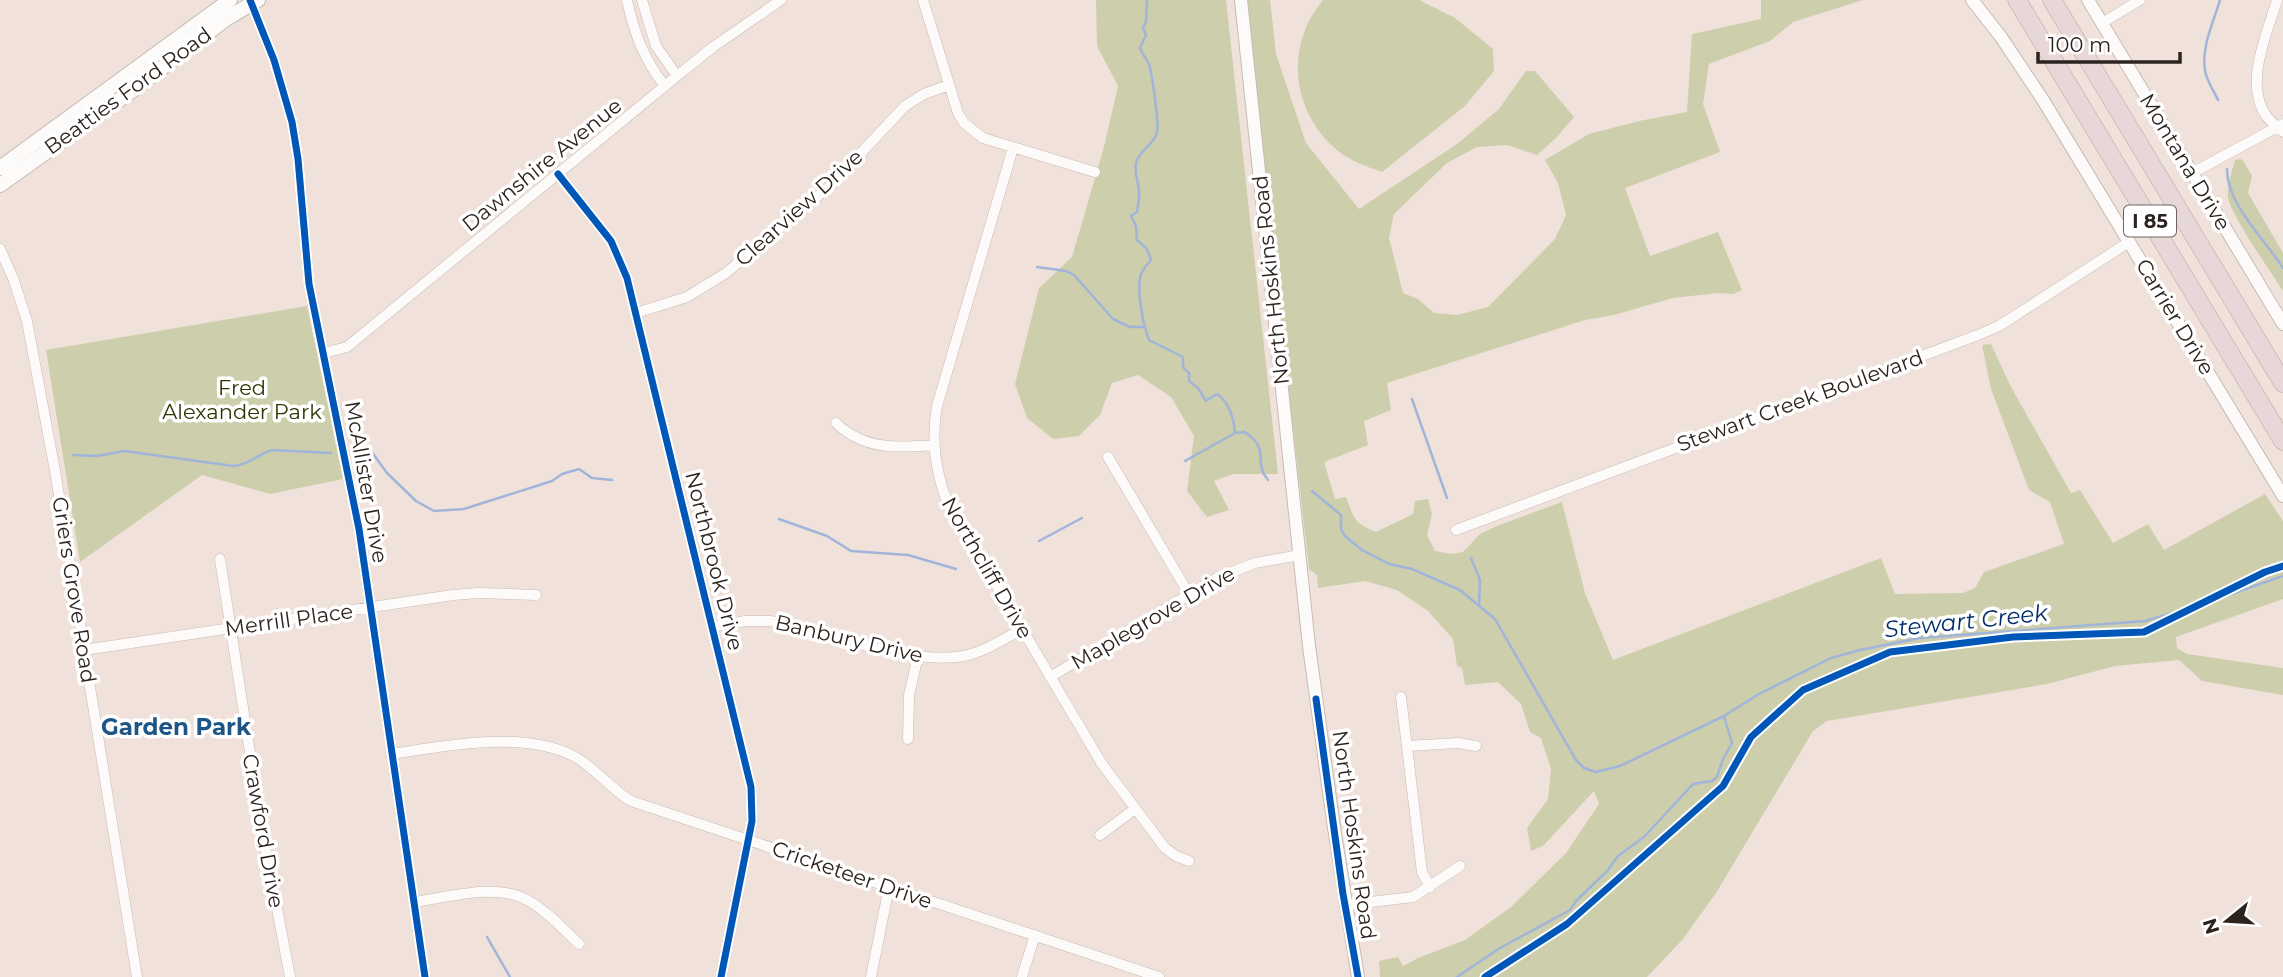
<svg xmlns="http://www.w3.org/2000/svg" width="2283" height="977" font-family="Montserrat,sans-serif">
<rect width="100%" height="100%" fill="#f0e2da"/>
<!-- green -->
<path fill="#cdceab" d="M1096,0H1226L1278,474H1233L1214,481L1229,510L1207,517L1187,491L1194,436L1171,397L1138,375L1112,383L1100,415L1079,436L1053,439L1027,418L1015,384L1039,288L1072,257L1104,147L1118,86L1097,46Z
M1245,0H1270L1276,54L1306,143L1359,209L1457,144L1499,109L1526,71H1535L1574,117L1556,138L1537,155L1507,145L1477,147L1447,163L1394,214L1389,238L1403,293L1418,299L1434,313L1457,315L1488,307L1555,239L1566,215L1558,183L1545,160L1589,134L1639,121L1687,112L1692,34L1761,19V0H1863L1793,22L1770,41L1709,64L1703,104L1720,152L1625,188L1650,256L1718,232L1742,290L1733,294L1718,293L1673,298L1614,315L1585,320L1387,383L1391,410L1364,421L1368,445L1324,462L1335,499L1346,497C1355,520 1353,522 1376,532L1413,514L1415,501L1428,499L1432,514L1427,535L1435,551L1451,554L1463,552L1480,534L1499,525L1562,502L1585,593L1613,660L1881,558L1895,594L1963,593L1975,588L1984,572L2064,544L2050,502L2029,490L1991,389L1982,345L1991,344L2011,387L2071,493L2080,490L2113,543L2148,524L2164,550L2265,494L2283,521V599L2176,637L2177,648L2187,654L2283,668V695L2202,681L2179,660L2115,666L2047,684L1827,721L1813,731L1716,893L1683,939L1647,977H1380L1379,961L1398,957L1403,966L1418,958L1465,940L1511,907L1566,853L1599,804L1594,791L1543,846L1531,851L1527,828L1548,799L1551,769L1541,738L1530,732L1521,704L1498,682L1465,685L1462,668L1457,666L1453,639L1428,611L1397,590L1365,581L1318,588L1317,575L1309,569Z
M1323,0H1419L1455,18L1493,49L1494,71L1465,106L1382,172C1368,167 1354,162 1342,154C1292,117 1283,47 1323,0Z
M2242,159L2252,176L2248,193L2283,253V291C2271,272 2231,216 2228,197C2227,186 2232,171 2235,160Z
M307,306L343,479L270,494L202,475L80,562L46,350Z"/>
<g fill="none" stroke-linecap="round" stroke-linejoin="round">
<!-- stream -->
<path stroke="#a0b5d9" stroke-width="2.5" d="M1147,0L1146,22L1143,28L1146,35L1140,48C1142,54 1145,57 1148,62C1152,70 1159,123 1157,132C1155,144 1139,150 1136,163C1134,173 1138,181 1139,190C1140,197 1138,205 1137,212L1131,216L1136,226L1137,240L1147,249L1151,260C1147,265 1143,269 1141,274C1136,290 1143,324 1149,340L1183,357V367L1189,373V381L1198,388L1206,401L1217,394C1229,402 1234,419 1235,433
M2218,100C2214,91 2206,80 2205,70C2201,47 2214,21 2220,0
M2227,169C2227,205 2264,238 2283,268
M1037,267L1066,271L1074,275L1113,319L1130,327H1144
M1412,399L1447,498
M363,450L371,451L387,473L416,501L434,511L464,509L552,481L562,474L579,469L592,478L612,480
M73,455L97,456L124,451L234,466C249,465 258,454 272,450L331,453
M1185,461L1235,433L1245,432C1272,451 1252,462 1268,480
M1312,491L1341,515V529L1345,536L1362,550L1389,564L1412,569L1460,590L1495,619L1576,760L1584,768L1596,772L1620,766L1724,716L1759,694L1831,658L1860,650L1920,638L2145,621L2206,603L2283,576
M779,519L827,536L851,551L908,555L956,569
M1039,541L1082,518
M1471,558L1480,580L1479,605
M487,937L510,977
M1457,977L1500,948L1570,910L1576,901L1608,870L1618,856L1644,837L1693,784L1712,781L1717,777L1723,759L1732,743L1724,716"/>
<defs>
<path id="minor" d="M250,0L274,60L292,122L298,159L309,284L359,529L425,977
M627,0C634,33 644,60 665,86
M642,0L656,46L677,76
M923,0L958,113L964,123L983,138L1095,172
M2277,0C2267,34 2243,85 2267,117C2271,122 2278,127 2283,132
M2102,23L2140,0
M1013,148L937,406C931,440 935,472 948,504L1102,764L1165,848L1176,856L1189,861
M2192,173L2283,124
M558,174L611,241L627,278L751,787L752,821L721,977
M0,249L13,278L27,321L55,471L137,977
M636,313L687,297L726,273L829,187L905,106L924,94L949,85
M324,353L347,347L677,76L713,47L781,0
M836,423C864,450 897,448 934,445
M1108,457L1189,594
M1456,530L1978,335L1999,326L2129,242
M220,559L262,830L290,977
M712,627L745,621H770C827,631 907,666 964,656C985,652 1003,639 1022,629
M84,650L453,595L478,593L536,595
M1050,677L1217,578L1255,563L1300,555
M1401,697L1422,872L1430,887
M908,739L909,695L918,656
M1407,746L1458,743L1476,746
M391,754C446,746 526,729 577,758C597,770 611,789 631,801L1159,977
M1100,835L1135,809
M415,902C450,897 497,882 529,901C548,912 563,929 579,944
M1345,905L1413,897L1460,866
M871,977L889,887
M1022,977L1035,935"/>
<path id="tertiary" d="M1241,0L1309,646L1334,828L1358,977
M1972,0L2001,37L2043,100L2283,496
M2088,0L2283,324"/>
<path id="secondary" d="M0,168L230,0
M0,185L133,90L226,19L258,0"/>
<path id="motorway" d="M2017,0L2283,441
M2052,0L2283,383"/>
</defs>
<!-- minor casing -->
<use href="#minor" stroke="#c6bbb5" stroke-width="11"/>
<!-- tertiary casing -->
<use href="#tertiary" stroke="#c6bbb5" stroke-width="14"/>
<!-- secondary casing -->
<use href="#secondary" stroke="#c6bbb5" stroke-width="16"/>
<!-- motorway casing -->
<use href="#motorway" stroke="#baa2a1" stroke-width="19"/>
<!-- minor -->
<use href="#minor" stroke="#fdfbf9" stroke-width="10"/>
<!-- tertiary -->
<use href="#tertiary" stroke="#fdfbf9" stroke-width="12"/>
<!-- secondary -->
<use href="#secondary" stroke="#fdfbf9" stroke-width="14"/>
<!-- motorway -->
<use href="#motorway" stroke="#e8d7d8" stroke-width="18"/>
<defs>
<path id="cycleway" d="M250,0L274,60L292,122L298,159L309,284L359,529L425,977
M558,174L611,241L627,278L751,787L752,821L721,977
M1316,699L1343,894L1358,977
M1485,977L1567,924L1723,786L1751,737L1803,690L1890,652L2013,637L2144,632L2265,572L2283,566"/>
</defs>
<!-- cycleway casing -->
<use href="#cycleway" stroke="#fff" stroke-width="11"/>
<!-- cycleway -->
<use href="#cycleway" stroke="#0057b8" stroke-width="7"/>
</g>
<g text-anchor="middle" stroke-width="7" stroke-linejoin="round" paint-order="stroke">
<!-- shield labels -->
<rect fill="#fff" stroke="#6b6562" stroke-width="2" x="2124" y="205.5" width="52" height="31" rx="5"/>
<g font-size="19" font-weight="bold" fill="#2c231e">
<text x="2150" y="228">I 85</text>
</g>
<!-- street labels -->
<g font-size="21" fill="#2c231e" stroke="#fff">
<text transform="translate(128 91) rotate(-36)" y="7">Beatties Ford Road</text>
<text transform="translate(2185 162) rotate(59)" y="7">Montana Drive</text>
<text transform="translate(542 165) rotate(-39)" y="7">Dawnshire Avenue</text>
<text transform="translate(799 208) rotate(-42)" y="7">Clearview Drive</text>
<text transform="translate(1271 280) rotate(-96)" y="7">North Hoskins Road</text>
<text transform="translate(2175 317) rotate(59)" y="7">Carrier Drive</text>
<text transform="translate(1800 401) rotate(-20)" y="7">Stewart Creek Boulevard</text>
<text transform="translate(366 482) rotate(80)" y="7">McAllister Drive</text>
<text transform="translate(714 561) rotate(76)" y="7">Northbrook Drive</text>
<text transform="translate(987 568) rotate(60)" y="7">Northcliff Drive</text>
<text transform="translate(74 590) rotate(81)" y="7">Griers Grove Road</text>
<text transform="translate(1153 618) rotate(-30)" y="7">Maplegrove Drive</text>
<text transform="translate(289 620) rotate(-8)" y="7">Merrill Place</text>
<text transform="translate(849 639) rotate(13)" y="7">Banbury Drive</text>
<text transform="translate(263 831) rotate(80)" y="7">Crawford Drive</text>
<text transform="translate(1354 835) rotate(82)" y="7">North Hoskins Road</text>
<text transform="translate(852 875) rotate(19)" y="7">Cricketeer Drive</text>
</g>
<!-- park labels -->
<g font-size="21" fill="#2d3501" stroke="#fff">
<text x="242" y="395">Fred<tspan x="242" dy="24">Alexander Park</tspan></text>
</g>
<!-- water labels -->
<g font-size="23" font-style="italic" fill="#002c6b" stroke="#fff">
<text transform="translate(1966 621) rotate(-6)" y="8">Stewart Creek</text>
</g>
<!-- neighbourhood labels -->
<g font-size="23" font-weight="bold" fill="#1d5586" stroke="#fff">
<text x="176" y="735">Garden Park</text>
</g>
</g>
<!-- north arrow -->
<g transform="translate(2227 921) rotate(252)" stroke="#ffffff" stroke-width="5" paint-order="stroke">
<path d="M0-5L12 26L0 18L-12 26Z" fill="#2c231e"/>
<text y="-10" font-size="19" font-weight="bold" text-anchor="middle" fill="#2c231e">N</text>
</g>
<!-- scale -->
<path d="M2038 52v10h142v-10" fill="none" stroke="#2c231e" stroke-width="3.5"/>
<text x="2048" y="52" font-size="21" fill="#2c231e" stroke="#ffffff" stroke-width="5" paint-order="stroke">100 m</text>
</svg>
